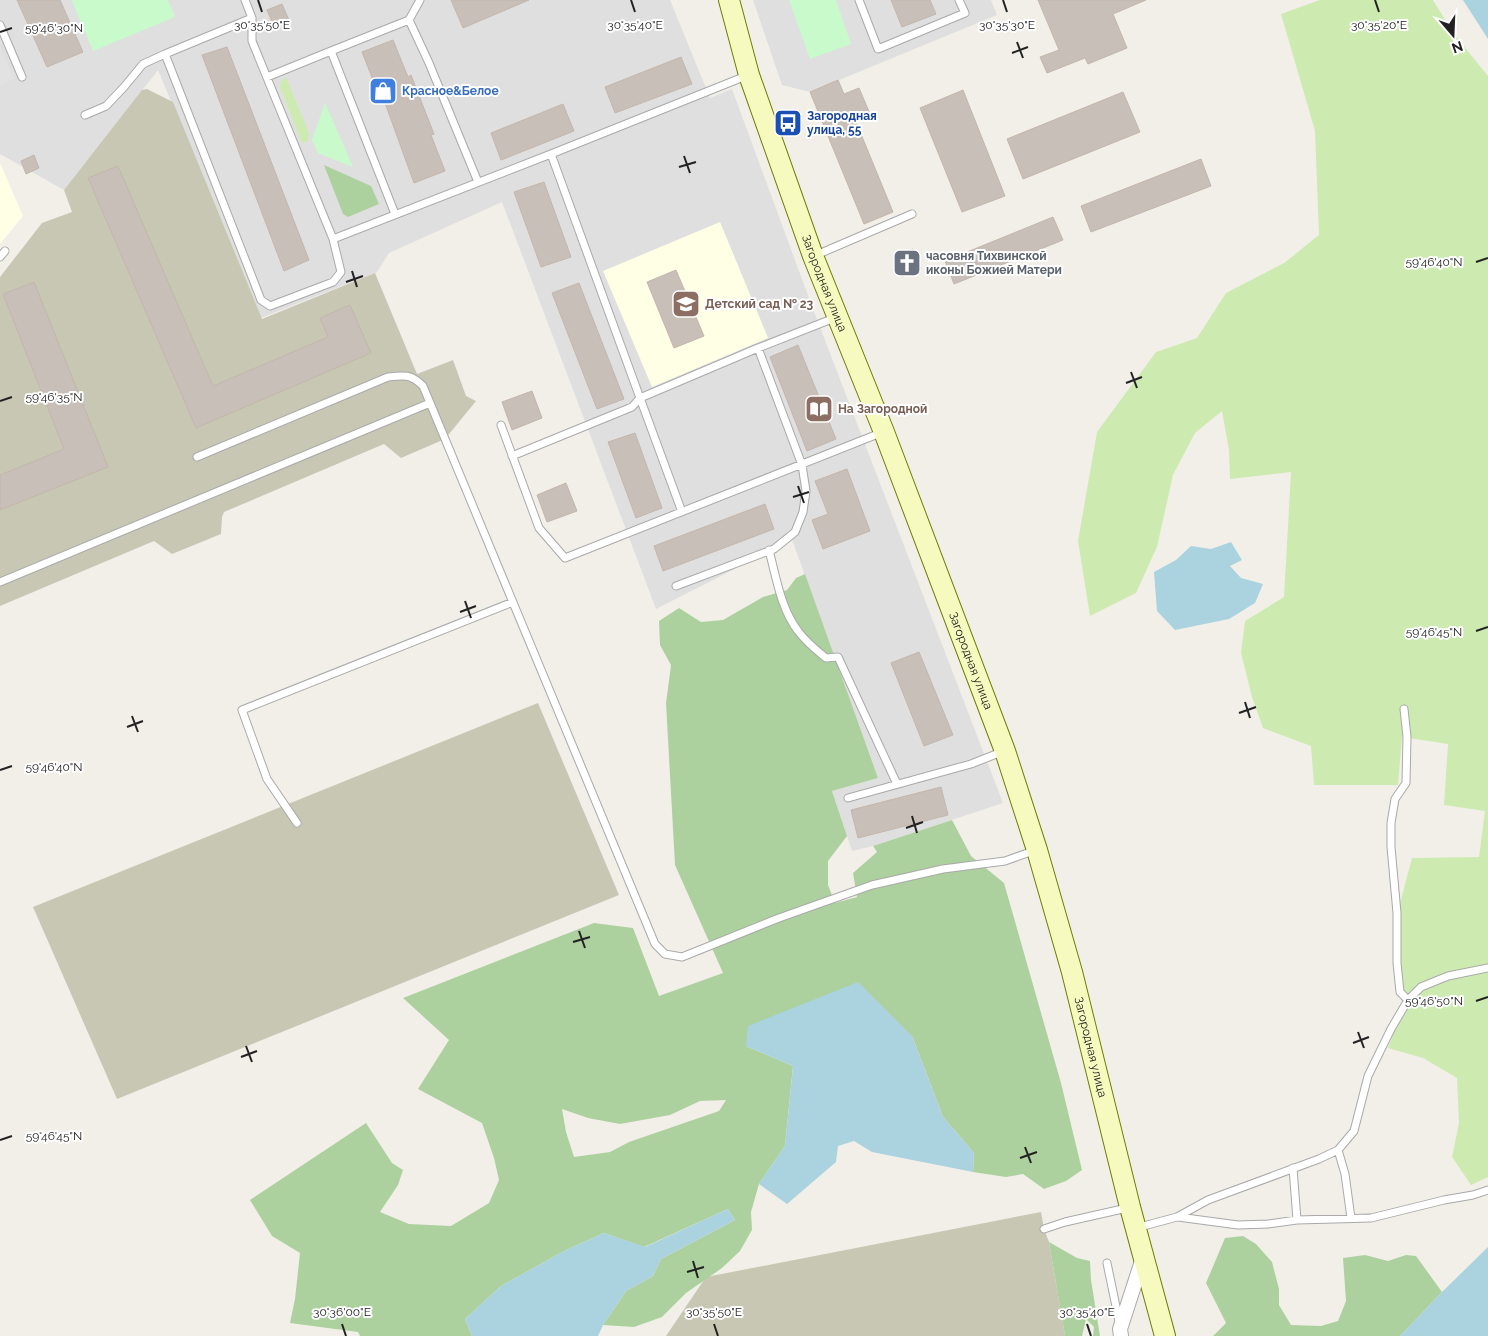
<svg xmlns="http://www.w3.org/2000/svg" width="1488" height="1336" font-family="Raleway,sans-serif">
<rect width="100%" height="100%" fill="#f2efe9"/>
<!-- residential -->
<path fill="#e0dfdf" d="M0,0H670L710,98L732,89L813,309L1003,803L873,846L852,851L832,791L878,778L790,534L778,547L656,609L502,202L389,253L377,272L261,318L158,70L64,190L0,154Z
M753,0H991L997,15L810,92L782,85Z"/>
<!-- education -->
<path fill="#ffffe5" d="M0,163L23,216L0,244Z
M720,222L768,338L652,387L603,271Z"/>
<!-- construction -->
<path fill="#c7c7b4" d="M147,89L173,102L262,319L375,273L417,374L453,360L466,396L476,401L445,439L401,458L384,444L224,512L222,517L221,534L172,554L154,541L0,606V277L42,223L72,212L64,190L142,90Z
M538,703L619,895L117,1099L33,907Z
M1041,1212L1044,1229L1049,1242L1065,1336H666L706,1277Z"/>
<!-- grass -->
<path fill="#cdebb0" d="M1320,0H1433L1454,34L1488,76V1177L1471,1185L1452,1157L1459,1123L1457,1078L1423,1058L1388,1048L1403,1008L1394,926L1412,858L1479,857L1485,811L1444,805L1448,744L1402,737L1398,785H1314L1311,746L1263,728L1252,697L1241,653L1245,621L1284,597L1291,472L1230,479L1229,450L1222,411L1195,433L1173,475L1157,547L1136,593L1090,616L1078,541L1097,432L1156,352L1197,338L1226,293L1284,263L1319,235L1315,131L1281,14Z
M286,77L309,133L308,141L302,143L280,87L281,81Z"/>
<!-- forest -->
<path fill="#add19e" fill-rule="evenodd" d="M324,165L371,186L379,204L348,217L343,214Z
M805,574L878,778L832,791L847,836L828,861V885L835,903L857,897L853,873L877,852L873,846L952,820L971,856L1004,883L1061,1083L1082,1170L1066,1181L1044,1189L1023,1174L1006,1177L973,1172L974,1153L943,1117L912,1036L746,1046L793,1066L785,1146L759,1184L751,1212L752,1230L740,1251L722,1268L686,1293L662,1317L634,1327L603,1325L626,1291L653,1276L661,1259L735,1220L728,1209L644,1247L604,1233L566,1250L501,1286L465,1319L472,1336H360L358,1332L290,1323L295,1299L300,1253L272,1236L250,1200L366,1123L392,1163L403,1170L398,1185L380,1212L409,1224L451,1226L489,1203L499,1180L494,1158L482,1123L418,1089L449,1040L403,998L594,923L633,928L659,996L723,973L675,865L666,703L671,665L660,645L659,621L679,608L701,622L723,620L763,597L787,590L796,578ZM726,1100L719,1111L629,1142L610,1152L574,1157L566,1132L562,1109L588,1118L620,1124L670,1115L700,1101Z
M1243,1236L1256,1244L1272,1262L1279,1289V1305L1291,1325L1321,1326L1338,1321L1346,1301L1343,1258L1365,1255L1388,1261L1406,1255L1416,1256L1442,1292L1400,1336H1213L1226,1323L1206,1283L1225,1238Z
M1049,1242L1077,1258L1090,1261L1091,1280L1100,1336H1093L1094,1327L1086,1319L1082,1336H1065Z"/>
<!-- park -->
<path fill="#c8facc" d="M74,0H168L175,17L93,51L72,1Z
M789,0H836L851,44L810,59Z
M325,103L353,167L318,153L312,140Z"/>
<!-- parking -->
<path fill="#e2e2e2" d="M0,47L14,79L0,85Z"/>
<!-- water -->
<path fill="#aad3df" d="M1463,0H1488V39Z
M1231,542L1242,560L1230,566L1241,578L1263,584L1255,603L1229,619L1175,630L1157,611L1154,572L1176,560L1191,546L1211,549Z
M858,982L912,1036L943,1117L974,1153L973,1172L872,1152L854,1141L838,1146L836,1162L787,1204L759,1184L785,1146L793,1066L746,1046L748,1026Z
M728,1209L735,1220L661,1259L653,1276L626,1291L603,1325L598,1336H472L465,1319L501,1286L566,1250L604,1233L645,1247Z
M1488,1247V1336H1400L1442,1292Z"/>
<!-- building -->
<path fill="#c7bfb8" stroke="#c4b6ab" d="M17,0H60L83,52L47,67Z
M451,0H529L463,28Z
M891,0H930L936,14L902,27Z
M1038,0H1146L1113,14L1127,48L1088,64L1085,58L1047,73L1040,57L1059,50Z
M282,4L289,20L274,26L267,10Z
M393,40L408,77L411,75L434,134L431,135L445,171L414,183L380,89L377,90L362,52Z
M227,47L309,260L284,271L202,55Z
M681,57L692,84L615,113L605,87Z
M838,80L844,94L859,88L871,116L856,122L893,212L864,224L810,92Z
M963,90L1005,196L962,212L920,108Z
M1123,92L1140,132L1023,179L1007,139Z
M563,104L574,131L501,160L491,133Z
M34,155L39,168L26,174L21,161Z
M1201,159L1211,186L1091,232L1081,206Z
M118,166L213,386L328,337L320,318L350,305L371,353L196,428L88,178Z
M544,182L571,257L541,267L514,192Z
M1053,217L1063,240L954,284L945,261Z
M913,249L921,269L902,277L894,257Z
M676,270L704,336L674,348L647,282Z
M34,282L108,467L0,510V475L64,449L3,294Z
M579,283L624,399L597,409L552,293Z
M798,345L836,439L807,451L770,357Z
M532,391L542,418L512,430L502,402Z
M635,433L662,508L636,518L608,442Z
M847,469L870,531L823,549L812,520L828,514L815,481Z
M566,483L577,511L547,522L537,495Z
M765,504L774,529L663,571L654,546Z
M919,652L953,735L924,746L891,663Z
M941,787L948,815L858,838L851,810Z"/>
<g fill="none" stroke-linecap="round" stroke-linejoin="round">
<defs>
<path id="service" d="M245,0L252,18V41L333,239
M859,0L878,49L965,13L959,0
M252,18L165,54L261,300L270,306L333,282L341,272L333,239L551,154
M409,20L429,63L478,182
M0,25L22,77
M331,51L409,20L420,0
M267,77L331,51L395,214
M85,115L106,106L124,87L143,64L165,54
M814,256L912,214
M0,257L5,251
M501,425L539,528L565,558L883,432
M512,456L632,407L640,398L551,154L746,76
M197,457L388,377C404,375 411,374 423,386L655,944L665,954L682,957L779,918L872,885L943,869L1005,861L1036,850
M682,512L640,398L758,348L837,317
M769,550C776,577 781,609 798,631C806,642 816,650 826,658L838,657L897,784
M0,582L430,403
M676,586L774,549L795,532L803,512L806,491L802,465L758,348
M1404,709L1407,737L1406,783L1395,799L1391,823V847L1397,913V963L1400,992L1408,1000
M848,798L971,764L1004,751
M297,823L267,779L242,710L513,602
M1338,1150L1345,1174L1351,1218
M1293,1168L1297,1220
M1178,1217L1238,1225L1268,1224L1297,1220L1371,1218L1444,1200L1473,1195L1488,1190
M1136,1228L1177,1217L1208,1200L1319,1159L1338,1150L1354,1131L1368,1076L1391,1029L1408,1000L1421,987L1448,976L1488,968
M1044,1229L1065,1222L1127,1208
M1107,1263L1119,1321"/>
<path id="minor" d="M1121,1336L1120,1329L1143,1258"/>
<g id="secondary">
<path id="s1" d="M729,0L749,75L813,256L884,432L1005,751L1037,850L1072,972L1130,1207L1165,1336"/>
</g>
</defs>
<!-- service casing -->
<use href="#service" stroke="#a9a9a9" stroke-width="9"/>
<!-- minor casing -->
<use href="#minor" stroke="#a9a9a9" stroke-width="16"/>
<!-- secondary casing -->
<use href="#secondary" stroke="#707d05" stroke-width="22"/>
<!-- service -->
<use href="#service" stroke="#fff" stroke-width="7"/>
<!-- minor -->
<use href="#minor" stroke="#fff" stroke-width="14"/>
<!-- secondary -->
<use href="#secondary" stroke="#f7fabf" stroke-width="20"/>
</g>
<!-- ticks -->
<path fill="none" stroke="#222" stroke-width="2" d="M258,0L262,12M631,0L635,12M1003,0L1007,12M1375,0L1379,12M0,32L12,28M1017,42L1023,58M1012,53L1028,47M684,156L690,173M679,167L696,162M1476,262L1488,258M352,271L357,287M346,282L363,276M1131,372L1137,388M1126,383L1142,377M0,401L12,397M798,486L804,503M793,497L809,492M465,601L471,618M460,612L476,606M1476,631L1488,627M1245,702L1250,718M1239,713L1256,707M132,716L138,732M127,727L143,721M0,770L12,766M912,816L917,833M906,828L923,822M579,931L585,948M573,942L590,937M1476,1001L1488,997M1358,1032L1364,1048M1353,1043L1369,1037M246,1046L252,1062M241,1057L257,1051M0,1140L12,1136M1025,1147L1031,1163M1020,1158L1037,1152M693,1261L698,1278M687,1272L704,1267M342,1324L346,1336M714,1324L718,1336M1087,1324L1091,1336"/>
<!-- icons -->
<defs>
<symbol id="shop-square" viewBox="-11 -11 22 22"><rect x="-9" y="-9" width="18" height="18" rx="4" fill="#3f7fe0" stroke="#fff"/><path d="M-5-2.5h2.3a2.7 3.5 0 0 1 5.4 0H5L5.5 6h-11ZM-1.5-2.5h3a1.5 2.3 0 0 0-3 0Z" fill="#fff"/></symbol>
<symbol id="bus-square" viewBox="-11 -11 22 22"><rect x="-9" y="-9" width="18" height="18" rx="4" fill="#1a4fb4" stroke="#fff"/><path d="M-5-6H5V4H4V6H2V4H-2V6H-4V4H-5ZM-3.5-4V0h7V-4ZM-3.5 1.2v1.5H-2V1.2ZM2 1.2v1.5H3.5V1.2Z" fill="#fff"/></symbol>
<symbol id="church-square" viewBox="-11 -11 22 22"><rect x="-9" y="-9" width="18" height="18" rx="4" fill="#6b7280" stroke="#fff"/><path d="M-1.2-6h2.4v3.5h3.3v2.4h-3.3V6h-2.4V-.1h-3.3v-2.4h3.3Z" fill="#fff"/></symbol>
<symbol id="school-square" viewBox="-11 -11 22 22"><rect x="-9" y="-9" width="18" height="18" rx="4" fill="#8d6e63" stroke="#fff"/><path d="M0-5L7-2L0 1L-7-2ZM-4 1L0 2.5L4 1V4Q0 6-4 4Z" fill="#fff"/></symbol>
<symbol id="library-square" viewBox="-11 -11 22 22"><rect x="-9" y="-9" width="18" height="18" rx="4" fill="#8d6e63" stroke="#fff"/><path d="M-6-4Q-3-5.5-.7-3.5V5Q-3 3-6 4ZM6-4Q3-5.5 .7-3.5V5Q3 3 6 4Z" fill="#fff"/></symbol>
</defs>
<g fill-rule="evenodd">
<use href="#shop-square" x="367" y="75" width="32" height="32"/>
<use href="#bus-square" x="772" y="107" width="32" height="32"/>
<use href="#church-square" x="891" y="247" width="32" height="32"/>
<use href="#school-square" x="670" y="288" width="32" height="32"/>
<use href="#library-square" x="803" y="393" width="32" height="32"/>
</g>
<g text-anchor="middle" stroke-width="4" stroke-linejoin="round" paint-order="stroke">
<!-- shop labels -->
<g font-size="12" font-weight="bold" fill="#366cbe" stroke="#fff" text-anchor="start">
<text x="402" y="95">Красное&amp;Белое</text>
</g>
<!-- transit labels -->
<g font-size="12" font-weight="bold" fill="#164399" stroke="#fff" text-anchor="start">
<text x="807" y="120">Загородная<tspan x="807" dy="14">улица, 55</tspan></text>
</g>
<!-- worship labels -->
<g font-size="12" font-weight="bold" fill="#5b616d" stroke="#fff" text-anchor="start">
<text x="926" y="260">часовня Тихвинской<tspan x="926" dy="14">иконы Божией Матери</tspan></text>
</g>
<!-- street labels -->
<g font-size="12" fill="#222" stroke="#fff">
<text dy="4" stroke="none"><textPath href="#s1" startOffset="299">Загородная улица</textPath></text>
<text dy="4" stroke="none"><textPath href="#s1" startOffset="704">Загородная улица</textPath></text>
<text dy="4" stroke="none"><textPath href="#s1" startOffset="1109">Загородная улица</textPath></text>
</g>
<!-- education labels -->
<g font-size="12" font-weight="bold" fill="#785e54" stroke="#fff" text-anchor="start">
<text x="705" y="308">Детский сад № 23</text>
<text x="838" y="413">На Загородной</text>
</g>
</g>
<g font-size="12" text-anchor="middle" fill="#222" stroke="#fff" stroke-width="4" stroke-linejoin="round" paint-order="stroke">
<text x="1379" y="29">30°35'20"E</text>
<text x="262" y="29">30°35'50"E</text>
<text x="635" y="29">30°35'40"E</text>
<text x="1007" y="29">30°35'30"E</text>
<text x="54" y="32">59°46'30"N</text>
<text x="1434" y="266">59°46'40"N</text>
<text x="54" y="401">59°46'35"N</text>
<text x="1434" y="636">59°46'45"N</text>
<text x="54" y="771">59°46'40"N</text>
<text x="1434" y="1005">59°46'50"N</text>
<text x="54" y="1140">59°46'45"N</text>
<text x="342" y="1316">30°36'00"E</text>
<text x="714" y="1316">30°35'50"E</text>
<text x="1087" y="1316">30°35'40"E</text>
</g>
<!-- north arrow -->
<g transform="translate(1453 35) rotate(161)" stroke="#ffffff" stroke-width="4" paint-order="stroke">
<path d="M0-4L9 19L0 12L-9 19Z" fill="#222222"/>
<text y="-8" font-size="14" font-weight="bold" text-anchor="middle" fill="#222222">N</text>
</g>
</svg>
